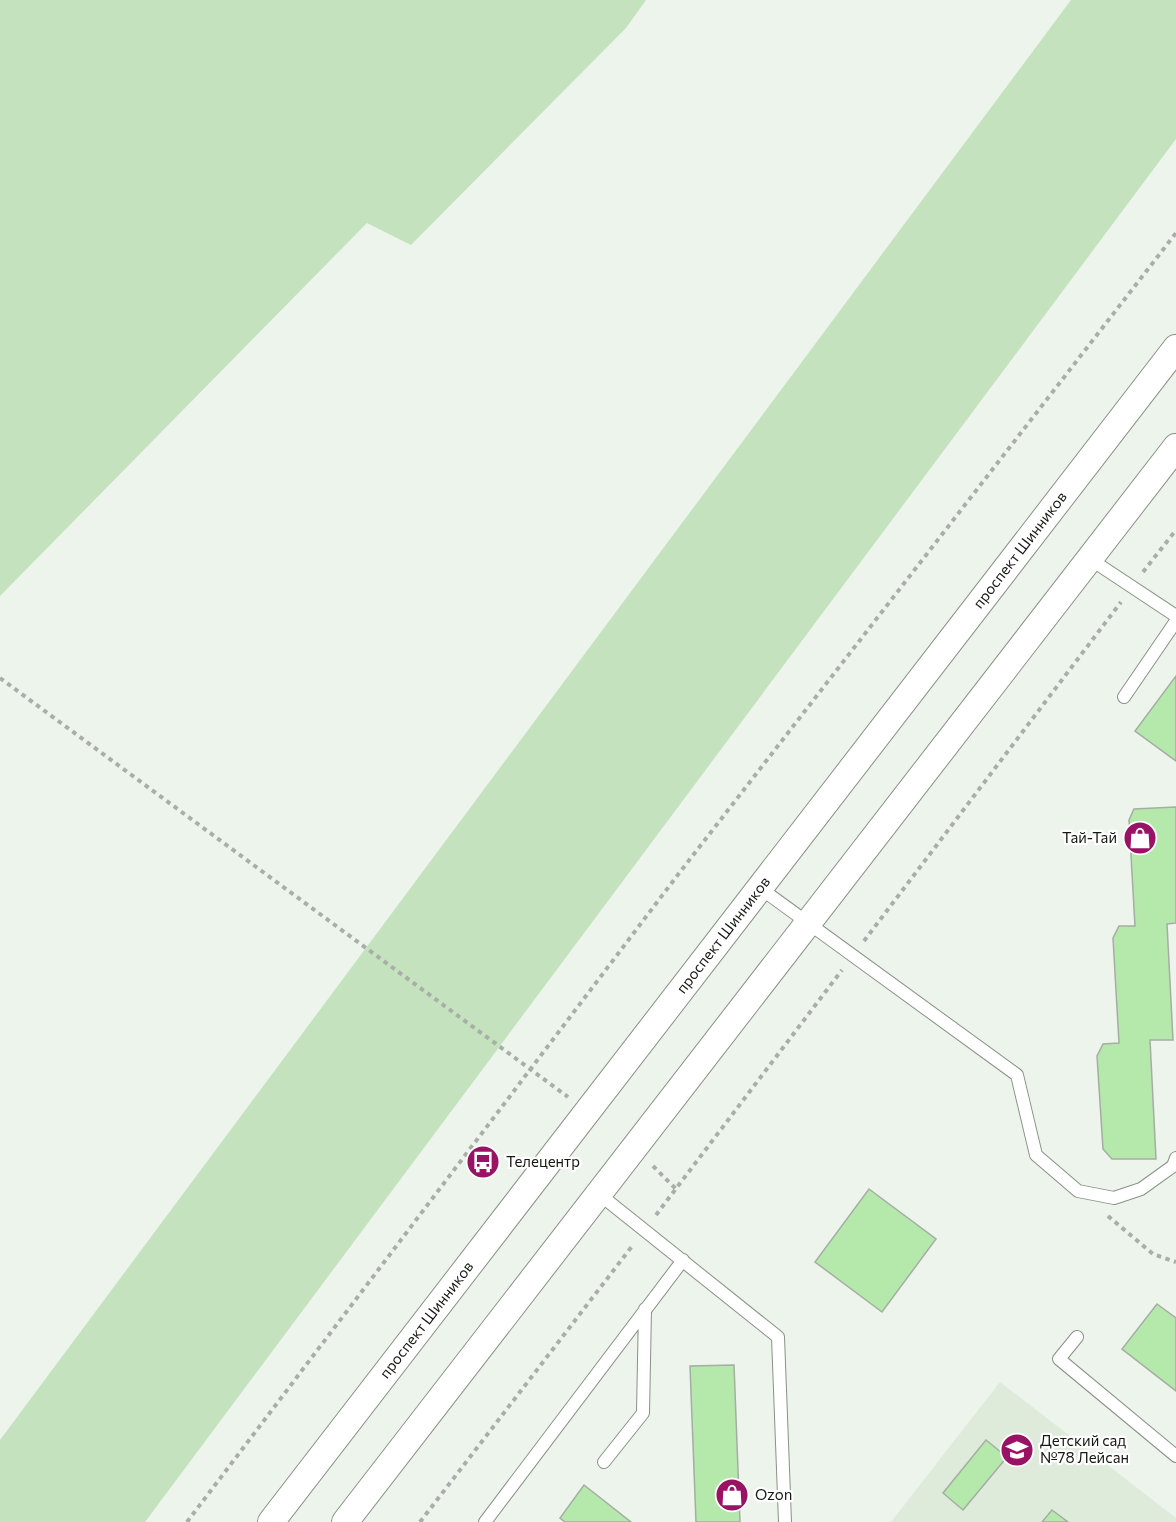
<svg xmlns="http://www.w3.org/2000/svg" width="1176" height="1522" font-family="Commissioner,sans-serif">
<rect width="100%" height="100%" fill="#ecf4eb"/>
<!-- built -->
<path fill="#deebdb" d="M1000,1382L1176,1518V1522H891Z"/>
<!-- green -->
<path fill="#c3e2bd" d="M0,0H646L626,28L411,245L367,223L0,596Z
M1071,0H1176V139L145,1522H0V1440Z"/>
<!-- building -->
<path fill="#b5e9ab" stroke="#a5ada4" stroke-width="1.5" d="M1176,676V761L1135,731Z
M1176,807V923L1167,924L1173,1040H1150L1156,1159H1112L1103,1149L1097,1056L1103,1044L1119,1043L1113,938L1119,926H1135L1129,820L1134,809Z
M869,1189L936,1239L882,1312L815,1262Z
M1157,1304L1176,1318V1391L1122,1349Z
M734,1365L740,1522H696L690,1366Z
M986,1440L1007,1457L963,1510L943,1493Z
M584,1485L631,1522H565L560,1518Z
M1052,1510L1068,1522H1042Z"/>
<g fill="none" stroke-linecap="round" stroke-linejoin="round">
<defs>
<path id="lane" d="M1090,559L1176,616
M1124,697L1176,621
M760,888L1017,1075L1036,1155L1078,1191L1114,1198L1141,1189L1173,1166L1176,1158
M599,1194L778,1337L785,1522
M1077,1337L1059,1359L1176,1456
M604,1462L643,1413L645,1309
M485,1522L683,1260"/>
<g id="street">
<path id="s1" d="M271,1522L1176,348"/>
<path d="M345,1522L1176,447"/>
</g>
</defs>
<!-- lane casing -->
<use href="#lane" stroke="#8a9188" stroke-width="14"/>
<!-- street casing -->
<use href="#street" stroke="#8a9188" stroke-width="28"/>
<!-- path -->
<path stroke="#a9afa8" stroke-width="4" stroke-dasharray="4.5 4.5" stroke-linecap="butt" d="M1143,572L1176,530
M0,678L568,1097
M864,941L1121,602
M653,1166L676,1189
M656,1215L842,970
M1108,1216L1153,1254L1176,1262
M187,1522L680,872L1176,233
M420,1522L633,1245"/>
<!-- lane -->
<use href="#lane" stroke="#fff" stroke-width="12"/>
<!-- street -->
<use href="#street" stroke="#fff" stroke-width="26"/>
</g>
<!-- icons -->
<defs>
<symbol id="shop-disc" viewBox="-11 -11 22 22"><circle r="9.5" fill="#9a1264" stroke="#fff"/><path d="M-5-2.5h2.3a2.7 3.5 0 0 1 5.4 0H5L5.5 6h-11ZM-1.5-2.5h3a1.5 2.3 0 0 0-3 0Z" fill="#fff"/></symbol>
<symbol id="bus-disc" viewBox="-11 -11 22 22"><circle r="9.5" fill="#9a1264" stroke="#fff"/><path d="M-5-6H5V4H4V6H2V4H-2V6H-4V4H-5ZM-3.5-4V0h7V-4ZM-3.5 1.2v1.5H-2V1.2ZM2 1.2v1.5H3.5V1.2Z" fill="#fff"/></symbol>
<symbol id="school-disc" viewBox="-11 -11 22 22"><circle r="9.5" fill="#9a1264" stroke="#fff"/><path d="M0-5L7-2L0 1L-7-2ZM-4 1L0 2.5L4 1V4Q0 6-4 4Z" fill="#fff"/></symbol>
</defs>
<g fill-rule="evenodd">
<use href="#shop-disc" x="1121" y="819" width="38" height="38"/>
<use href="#bus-disc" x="464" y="1143" width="38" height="38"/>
<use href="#school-disc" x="998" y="1431" width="38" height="38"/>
<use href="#shop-disc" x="713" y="1476" width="38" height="38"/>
</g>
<g text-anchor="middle" stroke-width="4.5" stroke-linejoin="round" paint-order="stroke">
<!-- street labels -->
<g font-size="15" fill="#151814" stroke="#fff">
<text dy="5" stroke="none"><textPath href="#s1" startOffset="1227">проспект Шинников</textPath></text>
<text dy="5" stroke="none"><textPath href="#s1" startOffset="741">проспект Шинников</textPath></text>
<text dy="5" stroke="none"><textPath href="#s1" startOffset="255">проспект Шинников</textPath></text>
</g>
<!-- poi labels -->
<g font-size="15" fill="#151814" stroke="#fff" text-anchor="start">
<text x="1117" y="843" text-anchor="end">Тай-Тай</text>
<text x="506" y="1167">Телецентр</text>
<text x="1040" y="1446">Детский сад<tspan x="1040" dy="17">№78 Лейсан</tspan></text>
<text x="755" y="1500">Ozon</text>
</g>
</g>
</svg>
